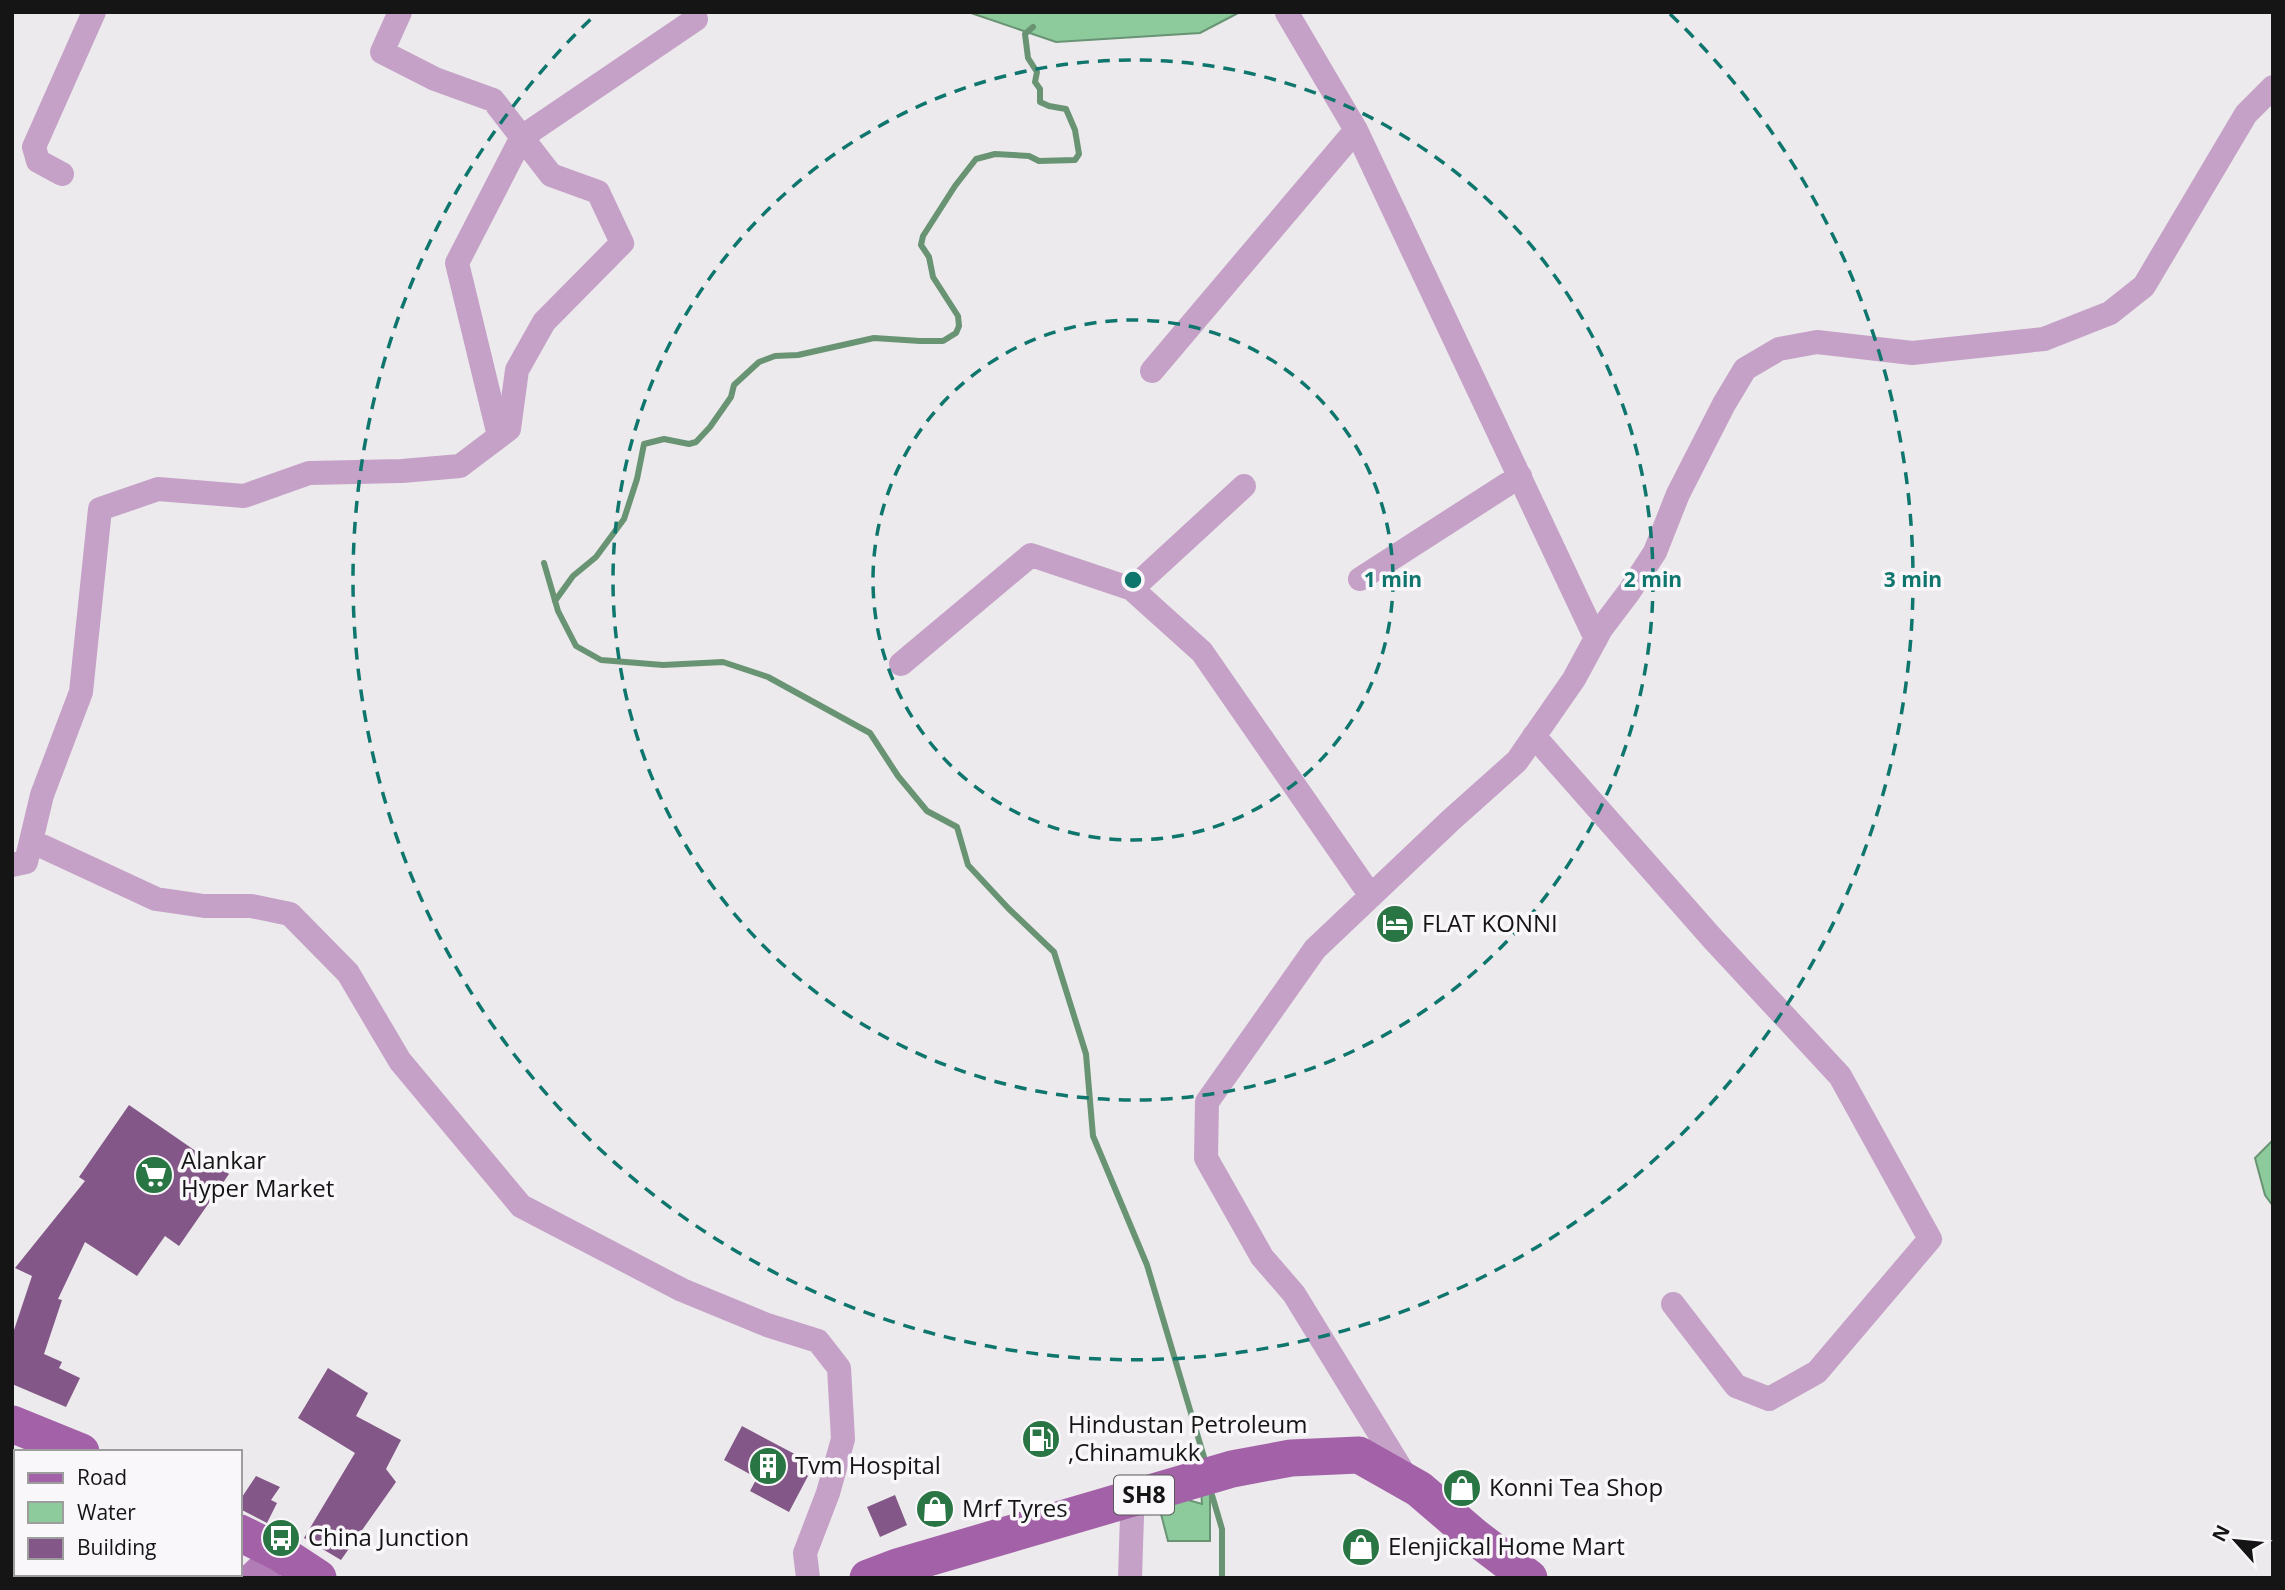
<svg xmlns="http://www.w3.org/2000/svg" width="2285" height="1590" font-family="'Open Sans',sans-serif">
<rect width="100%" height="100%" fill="#eceaec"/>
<!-- water -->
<path fill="#8dca9c" stroke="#699474" stroke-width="2" d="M968,12H1240L1200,33L1056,42Z
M2273,1140V1206L2265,1195L2255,1158Z
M1201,1489L1210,1491V1541H1168L1161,1514L1181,1498L1202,1504Z"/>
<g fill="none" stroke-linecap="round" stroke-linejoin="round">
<!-- stream -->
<path stroke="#699474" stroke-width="6" d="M544,563L558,611L576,646L601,660L663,665L723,662L768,677L870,733L898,776L927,811L957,827L968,865L1008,908L1054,952L1086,1054L1093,1136L1147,1265L1204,1457
M555,601L573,576L596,557L624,519L637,479L644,444L664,439L689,444L696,442L710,427L731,397L734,385L759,362L775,356L798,355L874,338L920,341H943L956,333L959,326L958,316L933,277L929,257L921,245L923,236L955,186L976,159L995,154L1029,156L1039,161L1075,160L1079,154L1075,130L1066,109L1049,106L1040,102V89L1035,82L1037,72L1028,58L1025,34L1033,27
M1212,1495L1222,1529V1578"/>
</g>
<!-- building -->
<path fill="#835787" d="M129,1105L229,1174L179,1246L165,1236L137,1276L85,1242L58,1299L62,1300L44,1354L62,1362L59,1368L80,1378L66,1407L12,1384V1336L32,1276L15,1268L85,1181L79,1177Z
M328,1368L368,1393L356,1416L401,1440L386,1469L396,1482L341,1560L304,1538L355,1453L298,1418Z
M742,1426L806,1460L800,1471L808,1476L789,1512L750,1491L757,1478L724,1460Z
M256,1476L280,1487L271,1500L277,1503L267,1523L240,1509V1500Z
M895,1495L907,1525L880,1537L867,1507Z"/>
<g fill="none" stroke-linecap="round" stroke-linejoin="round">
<!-- minor -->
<path stroke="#c5a1c8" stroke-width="24" d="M1287,13L1356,130
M62,174L38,161L34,147L94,12
M1152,371L1356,130L1596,639
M499,436L457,263L522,137L696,19
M1360,579L1520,476
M1132,589L1244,486
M901,664L1031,555L1132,589L1202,652L1371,896
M1534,736L1712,938L1840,1076L1930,1239L1817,1372L1769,1399L1736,1386L1673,1304
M31,841L156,899L204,906H251L290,914L348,973L400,1061L521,1206L682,1290L767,1325L818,1341L839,1368L843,1439L828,1493L805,1553L808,1578
M12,865L26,862L42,795L81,692L100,509L158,489L244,496L309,473L402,471L460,466L509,429L517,370L544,322L622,243L598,192L551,175L493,100L435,79L382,52L400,12
M1408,1478L1403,1472L1294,1294L1262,1257L1206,1158L1207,1102L1315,949L1451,820L1517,761L1574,679L1601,629L1629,592L1655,552L1678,494L1724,404L1745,369L1779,349L1817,342L1912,353L2044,339L2110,313L2144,286L2246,114L2273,87
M1130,1578L1132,1516L1135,1497"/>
<!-- secondary -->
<path stroke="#b27cb6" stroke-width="33" d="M254,1578L280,1553"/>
<!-- primary -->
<path stroke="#a361a8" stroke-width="37" d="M12,1424L81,1452
M240,1533L280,1553L318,1578
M868,1578L897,1567L1232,1469L1291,1458L1359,1455L1419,1489L1475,1537L1529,1578"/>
</g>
<!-- distance rings -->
<g fill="none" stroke="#0f766e" stroke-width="3.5" stroke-dasharray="12 9">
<circle cx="1133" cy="580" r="260"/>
<circle cx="1133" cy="580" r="520"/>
<path d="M1670 14A780 780 0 1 1 596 14"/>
</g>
<!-- icons -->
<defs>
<symbol id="hotel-disc" viewBox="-11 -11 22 22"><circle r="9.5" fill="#2a7544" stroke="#f9f7f9"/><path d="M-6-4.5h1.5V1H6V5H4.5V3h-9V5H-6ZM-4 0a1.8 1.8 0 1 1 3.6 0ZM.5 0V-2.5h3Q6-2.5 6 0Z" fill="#fff"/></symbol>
<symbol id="supermarket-disc" viewBox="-11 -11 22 22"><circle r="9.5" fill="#2a7544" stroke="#f9f7f9"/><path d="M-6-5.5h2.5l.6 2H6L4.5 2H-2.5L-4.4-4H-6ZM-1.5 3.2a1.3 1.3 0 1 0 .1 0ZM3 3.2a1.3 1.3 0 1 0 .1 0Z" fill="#fff"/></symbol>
<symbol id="fuel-disc" viewBox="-11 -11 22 22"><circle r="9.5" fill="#2a7544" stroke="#f9f7f9"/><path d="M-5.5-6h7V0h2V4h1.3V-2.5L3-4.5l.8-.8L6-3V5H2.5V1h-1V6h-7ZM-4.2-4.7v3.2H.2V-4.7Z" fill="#fff"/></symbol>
<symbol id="building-disc" viewBox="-11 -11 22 22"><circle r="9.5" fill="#2a7544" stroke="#f9f7f9"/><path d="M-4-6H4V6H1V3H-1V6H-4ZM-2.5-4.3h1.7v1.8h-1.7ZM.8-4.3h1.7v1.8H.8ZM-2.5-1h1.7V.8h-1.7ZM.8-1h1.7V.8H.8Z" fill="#fff"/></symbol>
<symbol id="shop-disc" viewBox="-11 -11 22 22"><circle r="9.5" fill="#2a7544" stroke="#f9f7f9"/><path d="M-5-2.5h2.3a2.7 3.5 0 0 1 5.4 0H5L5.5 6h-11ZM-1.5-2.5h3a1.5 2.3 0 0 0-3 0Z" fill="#fff"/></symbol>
<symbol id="bus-disc" viewBox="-11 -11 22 22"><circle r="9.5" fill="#2a7544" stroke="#f9f7f9"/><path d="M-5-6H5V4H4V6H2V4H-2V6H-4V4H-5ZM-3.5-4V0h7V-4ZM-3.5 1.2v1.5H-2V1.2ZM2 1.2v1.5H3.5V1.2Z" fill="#fff"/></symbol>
</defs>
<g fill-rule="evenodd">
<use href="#hotel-disc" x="1373" y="902" width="44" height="44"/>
<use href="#supermarket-disc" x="132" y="1153" width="44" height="44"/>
<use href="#fuel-disc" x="1019" y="1417" width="44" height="44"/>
<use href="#building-disc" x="746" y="1444" width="44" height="44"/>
<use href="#shop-disc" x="1440" y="1466" width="44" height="44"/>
<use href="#shop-disc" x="913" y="1487" width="44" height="44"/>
<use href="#bus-disc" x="259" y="1516" width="44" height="44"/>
<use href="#shop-disc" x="1339" y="1525" width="44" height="44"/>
</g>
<g text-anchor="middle" stroke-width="7" stroke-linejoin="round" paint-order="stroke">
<!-- shield labels -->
<rect fill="#f9f7f9" stroke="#595959" stroke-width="2" x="1114" y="1475.5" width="60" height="39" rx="5"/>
<g font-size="23" font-weight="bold" fill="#151515">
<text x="1144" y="1503">SH8</text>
</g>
<!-- poi labels -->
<g font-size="24" fill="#151515" stroke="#f9f7f9" text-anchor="start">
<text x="1422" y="932">FLAT KONNI</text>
<text x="181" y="1169">Alankar<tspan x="181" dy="28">Hyper Market</tspan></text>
<text x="1068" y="1433">Hindustan Petroleum<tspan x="1068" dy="28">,Chinamukk</tspan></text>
<text x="795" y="1474">Tvm Hospital</text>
<text x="1489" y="1496">Konni Tea Shop</text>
<text x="962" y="1517">Mrf Tyres</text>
<text x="308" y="1546">China Junction</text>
<text x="1388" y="1555">Elenjickal Home Mart</text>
</g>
</g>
<circle cx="1133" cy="580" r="10" fill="#0f766e" stroke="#f9f7f9" stroke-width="3.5"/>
<g font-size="21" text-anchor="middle" font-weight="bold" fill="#0f766e" stroke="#f9f7f9" stroke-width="7" stroke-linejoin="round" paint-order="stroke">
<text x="1393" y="587">1 min</text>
<text x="1653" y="587">2 min</text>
<text x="1913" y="587">3 min</text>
</g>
<!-- border -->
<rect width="2285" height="1590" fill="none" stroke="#151515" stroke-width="28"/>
<!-- legend -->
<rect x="14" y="1450" width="228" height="126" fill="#f9f7f9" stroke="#9e9d9e" stroke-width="2"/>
<rect x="28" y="1473" width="35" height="10" fill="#a361a8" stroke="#9e9d9e" stroke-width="2"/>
<text x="77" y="1485" font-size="21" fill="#151515">Road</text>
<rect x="28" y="1502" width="35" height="21" fill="#8dca9c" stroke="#9e9d9e" stroke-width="2"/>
<text x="77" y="1520" font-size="21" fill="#151515">Water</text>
<rect x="28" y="1538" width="35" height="21" fill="#835787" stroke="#9e9d9e" stroke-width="2"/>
<text x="77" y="1555" font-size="21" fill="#151515">Building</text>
<!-- north arrow -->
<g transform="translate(2236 1541) rotate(297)" stroke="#f9f7f9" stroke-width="5" paint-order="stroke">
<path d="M0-5L12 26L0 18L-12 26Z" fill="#151515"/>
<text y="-10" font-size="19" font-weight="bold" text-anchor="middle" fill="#151515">N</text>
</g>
</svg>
